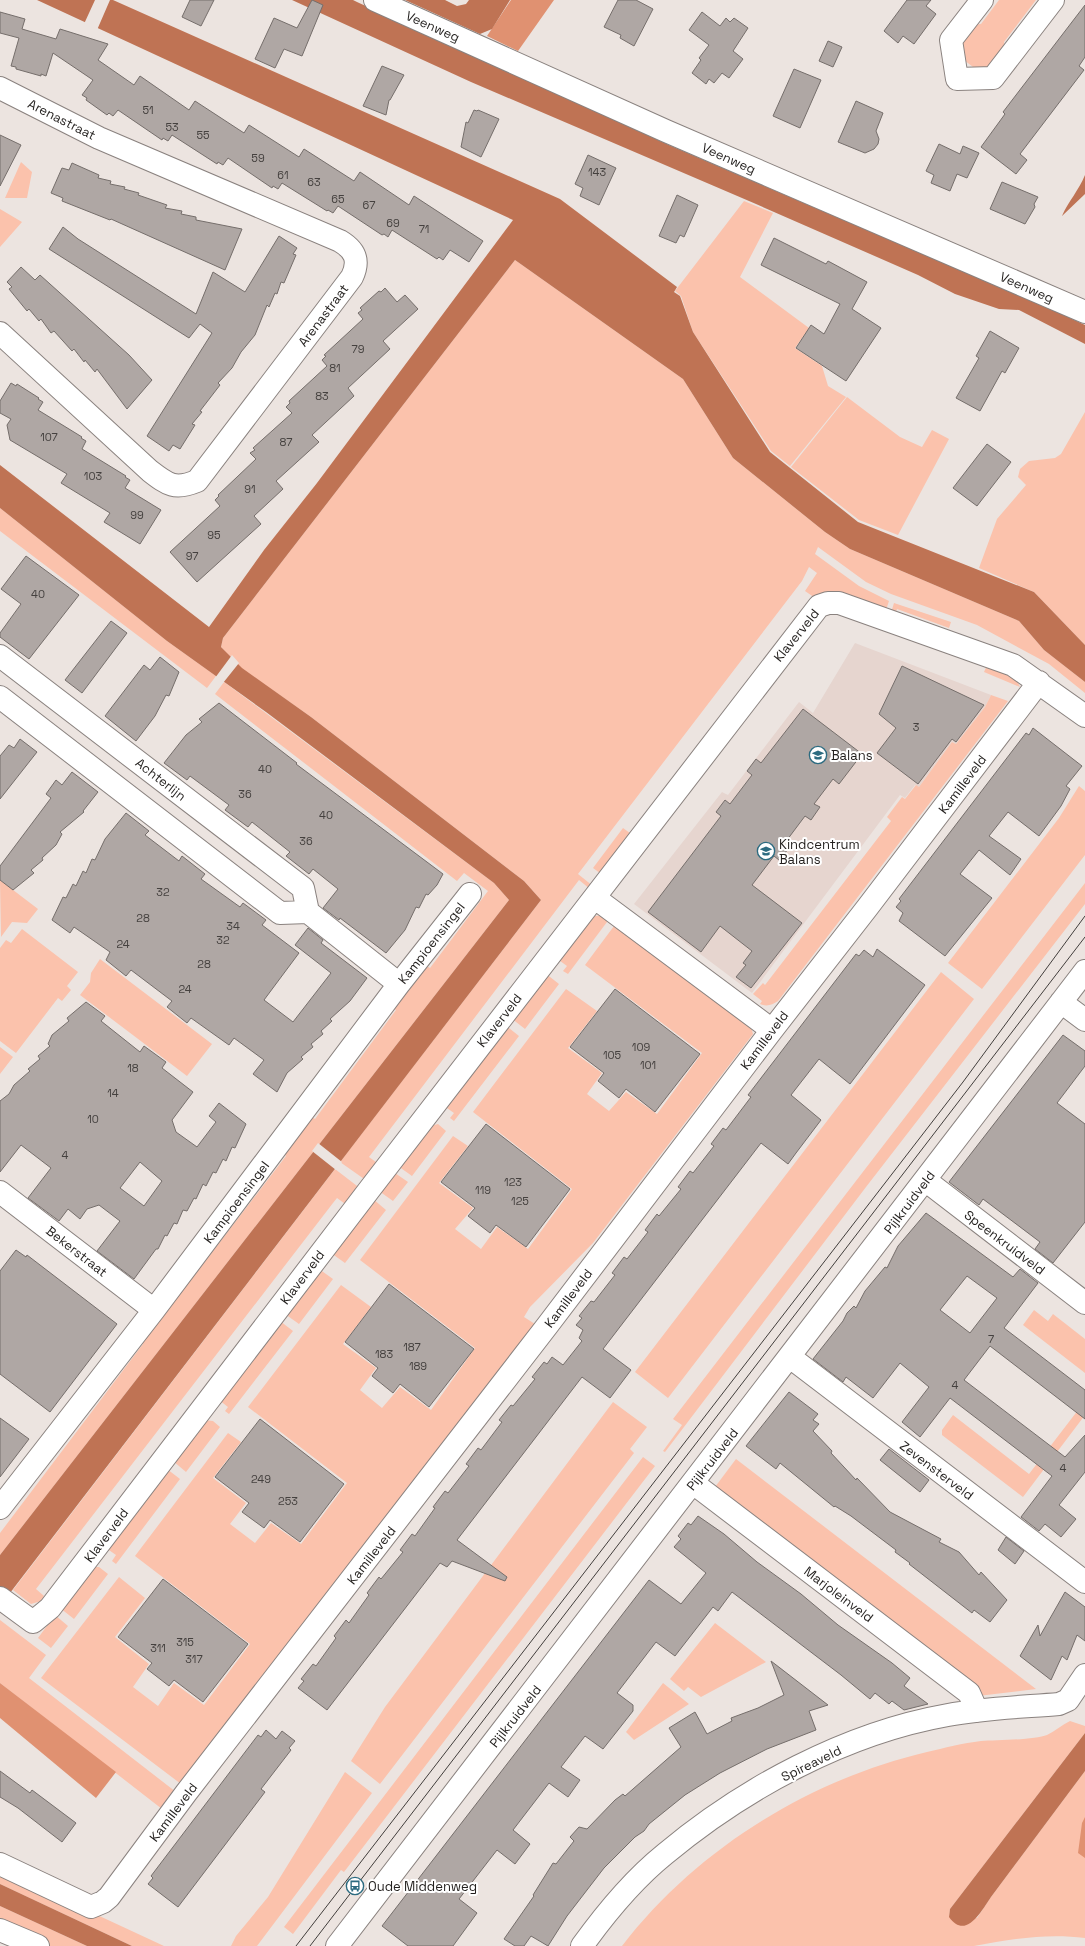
<svg xmlns="http://www.w3.org/2000/svg" width="1085" height="1946" font-family="'Space Grotesk',sans-serif">
<rect width="100%" height="100%" fill="#ece4e0"/>
<!-- built -->
<path fill="#e6d5cf" d="M855,643L991,695L985,707L956,744L952,742L919,787L915,785L905,798L900,795L752,993L634,904L722,792L728,795L799,702L813,713Z"/>
<!-- green -->
<path fill="#fbc2ac" d="M999,0H1036L1004,42L1006,51L994,66L977,70L960,57L959,41L971,25L981,24Z
M21,162L32,172L27,198H5Z
M744,201L773,213L740,277L809,328L795,348L822,366L828,386L846,397L790,466L771,451L693,332L681,296L675,291Z
M0,209L22,222L0,247Z
M515,260L683,379L733,458L825,532L850,549L1019,621L1044,650L1085,682V693L1049,664L977,625L891,594L866,582L818,547L815,554L859,586L889,601L885,613L818,600L805,591L817,573L809,567L802,581L578,874L593,886L590,889L579,880L369,1157L380,1165L367,1181L340,1162L541,900L524,881L311,717L241,668L221,647L223,638Z
M847,397L900,437L922,447L932,430L949,439L898,535L859,520L791,467Z
M1085,412V645L1034,592L979,568L997,519L1026,485L1018,477L1020,469L1029,461L1055,458L1061,454Z
M0,508L167,641L216,676L207,688L0,531Z
M894,603L951,622L949,628L897,609L894,617L890,616Z
M988,663L1013,672L1020,687L984,672Z
M224,682L494,883L509,900L0,1555V1533L143,1344L138,1340L177,1298L286,1156L283,1152L310,1116L315,1119L396,1010L392,1007L425,965L430,968L488,891L464,873L457,881L215,694Z
M991,695L1008,701L778,1001C772,1005 767,1007 760,1004L762,1001L753,994L763,983L765,985L891,821L887,817L902,797L905,799L916,785L919,787L952,742L956,744L985,707Z
M1079,786L1085,791V855L982,989L948,963L1059,818Z
M623,828L634,836L604,876L593,868Z
M0,880L38,909L27,923L12,922L1,937Z
M1085,883V904L866,1187L665,1452L663,1451L682,1425L673,1419Z
M604,915L610,918L568,974L563,971L567,966L556,958L588,919L595,916Z
M617,922L751,1027L753,1034L593,1243L530,1307L524,1317L535,1324L181,1784L41,1678L119,1577L145,1598L115,1637L149,1664L133,1687L158,1706L174,1683L204,1705L250,1644L135,1556L228,1433L241,1442L213,1478L246,1503L230,1524L255,1543L271,1523L301,1544L347,1483L248,1407L341,1285L371,1307L343,1344L376,1368L360,1390L382,1408L400,1387L431,1410L475,1348L360,1260L453,1136L468,1146L439,1183L473,1208L455,1229L481,1249L497,1227L528,1249L572,1189L473,1112L566,989L597,1011L568,1048L602,1073L587,1094L609,1111L626,1092L657,1114L702,1053L585,965Z
M22,929L78,972L67,986L71,990L62,1001L58,998L16,1053L0,1041V948L6,940L11,943Z
M100,959L212,1044L187,1076L80,995L90,982L91,973Z
M941,972L974,999L668,1398L635,1372Z
M545,973L559,984L525,1029L511,1018Z
M505,1025L519,1036L454,1121L450,1118L454,1113L444,1106Z
M0,1047L13,1057L0,1074Z
M438,1124L446,1131L412,1176L398,1166L427,1127Z
M335,1169L361,1189L348,1206L337,1198L333,1203L36,1589L44,1596L41,1601L31,1604L13,1590Z
M395,1173L408,1182L393,1201L379,1191Z
M373,1199L386,1210L345,1263L331,1253Z
M319,1269L333,1279L299,1324L285,1314Z
M1034,1310L1048,1321L1053,1314L1085,1339V1373L1023,1325Z
M280,1321L293,1331L229,1414L225,1411L228,1407L219,1400Z
M1085,1401V1415L1023,1497L942,1435V1430L953,1415L1029,1474Z
M613,1402L647,1427L630,1449L634,1453L380,1784L351,1761L385,1707Z
M204,1420L213,1421L220,1427L186,1472L173,1461Z
M643,1457L655,1466L344,1872L341,1870L293,1934L284,1927Z
M736,1459L1036,1689L978,1696L712,1491Z
M167,1469L180,1479L116,1564L112,1561L116,1555L106,1548Z
M91,1567H99L108,1574L74,1619L60,1608Z
M55,1615L68,1626L51,1648L38,1638Z
M0,1620L46,1655L29,1678L176,1792L162,1809L0,1683Z
M715,1623L766,1662L701,1697L688,1687L684,1691L670,1679Z
M663,1683L689,1704L634,1740L626,1732Z
M1070,1721L1085,1726V1733L950,1909L949,1917L977,1918L991,1897L1085,1771V1938C1047,1933 1011,1939 974,1946H622C696,1850 808,1780 927,1752C944,1748 963,1743 981,1741C996,1740 1035,1740 1047,1735C1055,1731 1062,1725 1070,1721Z
M345,1772L372,1793L257,1946H231L236,1936L268,1897Z
M0,1873L93,1913L164,1946H132L0,1884Z
M0,1906L87,1946H49L0,1925Z"/>
<!-- forest -->
<path fill="#e09171" d="M511,0H554L518,51L487,36Z
M0,1683L116,1772L96,1798L0,1718Z
M1085,1817V1858L1078,1853L1082,1823Z"/>
<!-- water -->
<path fill="#bf7354" d="M37,0H113L560,199L677,287L674,292L680,296L693,332L770,452L858,522L1034,592L1085,645V682L1044,650L1019,621L850,549L825,532L733,458L683,379L515,260L223,638L221,647L242,668L311,717L524,881L541,900L0,1606V1555L509,900L494,883L266,712L167,641L0,508V465L209,627L264,550L317,483L513,220Z
M292,0H353L357,2L669,145L1053,310L1085,325V344L1019,310L999,309L955,294L918,275L756,204L471,82Z
M405,0H445L457,6L466,4L469,0H510L492,29L480,34Z
M1085,175V194L1062,216C1068,202 1079,190 1085,175Z
M1085,1733V1771L991,1897C982,1910 966,1941 949,1917L950,1909Z
M0,1884L132,1946H87L0,1906Z"/>
<!-- pier -->
<path fill="#ece4e0" d="M95,0H110L97,30L84,24Z
M232,655L239,663L223,683L215,678Z
M318,1143L342,1162L336,1170L312,1151Z"/>
<!-- building -->
<path fill="#afa7a4" stroke="#756e6b" fill-rule="evenodd" d="M190,0H214L201,26L182,17Z
M312,0L323,5L302,56L284,49L275,68L255,59L274,18L297,28Z
M618,0H636L653,9L634,46L620,38L621,35L604,27Z
M907,0H931L926,6L936,14L914,44L903,36L898,43L884,31Z
M1085,5V57L1079,66L1084,70L1020,154L1027,160L1016,174L981,147L1005,114L1003,112Z
M0,12L25,19L22,29L56,39L60,29L108,44L98,60L134,85L140,76L189,110L195,101L244,133L249,125L299,157L304,149L354,181L360,172L409,205L414,196L483,241L469,262L450,250L443,260L439,257L437,259L392,230L388,237L384,234L382,235L338,206L333,213L328,210L327,211L282,183L278,189L273,186L272,188L228,158L223,165L218,162L217,164L172,135L168,141L163,138L162,140L118,110L113,116L109,113L107,115L86,100L87,98L82,95L93,80L53,53L46,76L41,74V76L16,69V67L11,66L19,38L0,33Z
M702,12L720,26L726,18L730,22L734,18L748,28L733,51L743,59L729,78L722,73L714,83L709,79L706,84L692,73L701,60L699,58L709,45L689,30Z
M828,41L842,47L833,67L819,61Z
M382,66L404,75L390,100H389L386,115L363,106Z
M794,69L821,80L800,128L773,116Z
M856,101L883,113L876,131L879,139L878,144L874,149L865,153L838,142Z
M474,110L477,111L478,110L499,119L481,157L461,147L466,122L468,123Z
M0,135L21,145L0,186Z
M939,144L960,154L963,146L979,153L967,178L957,174L950,191L931,183L934,175L926,171Z
M588,155L616,168L599,205L580,196L583,188L575,184Z
M72,163L99,175L98,178L111,181L110,184L125,187L124,189L139,193L138,195L167,205L165,208L182,211L181,214L196,217V220L242,229L225,270L111,219L110,220L62,201L63,198L51,193L62,168L69,170Z
M1002,182L1038,197L1034,204L1035,207L1025,224L990,209Z
M677,195L698,205L684,237L680,235L676,243L659,236Z
M63,227L78,239L196,314L213,272L245,292L279,236L297,248L293,254L296,255L284,283L281,282L277,294L275,293L269,307L267,305L255,335L241,352L232,368L218,383L220,385L200,411L202,412L192,424L195,425L180,449L173,445L169,451L147,436L212,333L200,324L189,338L49,249Z
M774,238L826,264L828,261L867,282L852,309L881,328L846,381L796,348L811,325L824,334L840,304L761,265Z
M21,267L35,280L40,275L129,355L152,380L127,409L97,369L95,372L85,360L84,362L74,349L72,351L54,331L51,333L41,319L39,321L29,309L27,311L9,289L12,287L7,282Z
M385,288L397,302L405,295L418,309L383,341L390,349L348,388L354,396L312,435L319,442L276,481L283,489L254,516L261,524L197,582L170,552L220,506L215,500L219,496L218,495L256,459L250,453L255,450L253,448L292,413L286,407L290,403L289,401L327,366L322,360L326,356L324,355L363,319L358,313L362,310L360,308L379,291L381,292Z
M990,331L1019,348L1005,373L1002,371L980,411L956,398L979,358L976,356Z
M11,383L16,386L17,384L39,398L38,399L43,402L38,410L82,437L81,438L86,441L82,449L126,476L125,477L130,480L125,488L161,510L140,544L104,522L110,513L61,483L67,474L10,440L7,425L11,419L0,413V401Z
M987,444L1011,462L977,506L953,488Z
M26,556L79,595L29,659L0,637V633L21,604L1,589Z
M111,621L127,633L82,693L65,680Z
M160,657L179,672L169,696L166,695L155,716L136,741L105,716L144,665L150,670Z
M902,666L984,705L956,742L952,739L918,784L877,753L896,728L879,714Z
M219,703L297,763L296,764L443,874L437,885L428,895L426,894L419,908L416,907L405,930L386,953L340,918L339,920L323,908L338,889L313,869L309,874L286,856L290,852L252,822L248,827L225,810L229,805L190,776L187,780L164,763L186,735L202,722L199,719Z
M803,709L862,754L839,784L833,779L814,804L820,807L811,820L805,816L784,844L789,848L779,860L774,856L752,885L802,923L751,988L736,977L746,965L743,963L752,951L720,926L701,952L648,912L721,816L716,812L725,800L730,804L752,775L747,771L756,759L761,763Z
M1033,728L1082,766L1066,786L1070,789L1061,806L1039,836L1008,812L989,836L1021,859L1010,875L979,850L960,874L992,898L945,956L899,921L903,913L896,907L901,901L899,899L1026,733L1029,735Z
M20,739L37,752L0,799V756L9,745L14,748Z
M72,772L98,792L83,811L84,812L60,832L62,834L56,845L42,858L43,860L31,870L34,873L13,890L0,880V866L51,798L46,794L56,780L62,785Z
M126,813L149,831L145,835L179,861L182,856L205,874L201,879L240,907L243,903L266,920L262,925L299,953L264,1000L293,1022L331,973L295,945L308,928L323,940L321,943L367,978L350,1001L330,1019L332,1021L321,1031L323,1034L311,1044L313,1047L301,1057L303,1059L287,1073L277,1092L253,1074L264,1060L234,1038L229,1045L191,1018L187,1023L167,1007L172,1001L131,970L126,976L106,960L110,952L74,927L70,933L52,920L63,897L66,898L73,884L76,886L83,871L86,873L92,859L95,860L105,839Z
M877,949L925,985L850,1084L819,1059L791,1095L821,1120L796,1153L788,1164L761,1143L603,1349L631,1370L610,1398L582,1377L457,1540L507,1577L505,1581L452,1561L447,1567L440,1563L327,1710L298,1688L304,1681L301,1679L313,1664L316,1666L336,1638L334,1636L346,1620L349,1623L369,1595L367,1593L379,1577L381,1579L403,1552L400,1550L412,1534L415,1536L435,1508L433,1507L445,1491L448,1493L469,1466L466,1464L478,1448L481,1450L502,1422L499,1420L511,1405L513,1406L535,1379L532,1377L544,1362L547,1364L552,1357L563,1365L582,1341L579,1338L583,1330L576,1325L582,1318L579,1316L591,1301L594,1302L615,1275L612,1273L624,1257L627,1259L648,1232L645,1230L657,1214L659,1216L681,1189L678,1187L690,1171L693,1173L714,1146L711,1144L723,1128L726,1130L751,1097L748,1095L856,954L859,956L864,950L873,957Z
M615,989L700,1054L655,1112L626,1089L619,1098L598,1081L604,1073L570,1047Z
M86,1002L105,1016L101,1021L140,1052L144,1046L166,1062L162,1068L193,1092L172,1120L176,1132L197,1147L216,1122L209,1116L219,1103L246,1124L235,1148L232,1147L226,1161L223,1159L216,1173L213,1172L206,1186L203,1184L196,1199L194,1198L187,1211L183,1210L177,1224L174,1223L167,1236L165,1235L158,1249H156L134,1279L97,1251L120,1221L99,1205L87,1209L80,1219L68,1209L59,1221L28,1198L51,1168L21,1145L0,1172V1101L9,1094L14,1085L30,1071L28,1069L40,1059L38,1056L50,1046L48,1044L52,1035L69,1021L67,1018ZM140,1162L162,1181L144,1206L120,1188Z
M1063,1035L1085,1051V1066L1057,1103L1085,1124V1222L1053,1263L1035,1249L1040,1242L983,1199L979,1205L949,1182Z
M486,1124L570,1189L526,1247L496,1225L490,1233L468,1216L475,1208L441,1182Z
M926,1213L1013,1277L1020,1269L1038,1283L1004,1328L1085,1390V1419L990,1346L964,1380L1065,1457L1085,1435V1472L1059,1505L1076,1519L1061,1537L1045,1524L1039,1531L1021,1517L1052,1476L950,1398L920,1437L902,1422L929,1387L900,1363L873,1398L846,1377L843,1382L813,1359L843,1321L847,1313L854,1306L856,1308L865,1291L885,1267L887,1268L898,1246ZM967,1276L997,1298L970,1333L940,1310Z
M16,1250L26,1257L27,1255L117,1324L50,1412L0,1374V1271Z
M389,1284L474,1349L429,1407L400,1384L393,1393L372,1376L378,1368L345,1342Z
M789,1392L818,1414L813,1420L819,1424L813,1431L832,1451L831,1453L856,1480L857,1478L890,1512L941,1539L939,1542L959,1552L979,1575L981,1572L1007,1600L990,1622L974,1610L972,1613L909,1564L910,1563L895,1552L896,1550L851,1516L835,1506L834,1507L780,1463L776,1469L746,1446Z
M0,1418L29,1439L0,1477Z
M260,1419L344,1484L300,1542L270,1520L264,1528L242,1512L249,1503L215,1477Z
M889,1449L929,1480L920,1492L880,1460Z
M698,1516L724,1534L757,1562L801,1594L838,1625L892,1663L910,1678L904,1686L928,1704L904,1710L892,1701L889,1704L875,1693L870,1699L841,1675L732,1592L718,1611L713,1607L675,1656L656,1642L617,1693L633,1705V1711L603,1749L585,1736L561,1767L580,1780L568,1797L549,1783L513,1830L530,1844L515,1864L497,1850L459,1899L477,1913L453,1946H408L382,1926L649,1580L681,1604L706,1573L674,1547L681,1539L678,1536L688,1523L691,1525Z
M1006,1537L1024,1551L1015,1564L998,1550Z
M163,1579L248,1644L203,1702L174,1680L169,1686L147,1669L152,1663L118,1637Z
M1065,1592L1085,1607V1641L1077,1635L1067,1660L1062,1656L1051,1680L1020,1656L1038,1625L1040,1636Z
M771,1661L828,1705L809,1711L816,1730L767,1749L720,1773L685,1795L649,1824L644,1831L635,1837L604,1868L567,1916L548,1946L531,1936L524,1946H515L504,1939L534,1896L533,1895L553,1863L556,1864L574,1841L570,1837L579,1827L587,1829L615,1800L623,1794L625,1796L681,1747L669,1728L695,1712L707,1734L732,1721L731,1718L758,1708L784,1695Z
M266,1730L276,1739L282,1731L295,1741L289,1748L291,1750L261,1789L265,1792L178,1907L148,1884L153,1878L151,1876L258,1735L261,1737Z
M0,1771L30,1793L32,1790L76,1823L62,1842L18,1808L0,1797Z"/>
<g fill="none" stroke-linecap="round" stroke-linejoin="round">
<defs>
<path id="minor" d="M375,0L666,131L1085,312
M982,0L951,40L957,79L993,78L1053,0
M0,88L99,138L340,241C355,250 360,260 352,277L197,481C175,490 168,485 150,471L0,333
M0,656L303,888L308,912L399,984
M0,697L280,913L308,912
M595,898L772,1030
M1061,1002L1085,1020
M925,1180L1085,1303
M0,1192L154,1310
M790,1357L1085,1582
M693,1483L969,1693L977,1711
M0,1508L154,1310L399,984L470,894
M0,1598L33,1622L50,1608L369,1190L819,606L828,603H839L1013,665L1085,716
M0,1864L91,1907L103,1902L109,1897L186,1793L547,1326L772,1030L867,908L1039,682
M337,1946L1085,971
M582,1946C605,1914 634,1879 665,1854C744,1788 846,1733 948,1715C984,1708 1022,1707 1059,1704L1068,1700L1085,1675"/>
<path id="tertiary" d="M0,1930L38,1946"/>
</defs>
<!-- minor casing -->
<use href="#minor" stroke="#8a827f" stroke-width="24"/>
<!-- tertiary casing -->
<use href="#tertiary" stroke="#8a827f" stroke-width="24"/>
<!-- minor -->
<use href="#minor" stroke="#fff" stroke-width="22"/>
<!-- tertiary -->
<use href="#tertiary" stroke="#fff" stroke-width="22"/>
<!-- tram -->
<path stroke="#423e3c" stroke-width="1" d="M296,1946L963,1082L1085,916
M310,1946L1085,937"/>
</g>
<!-- icons -->
<defs>
<symbol id="school-ring" viewBox="-11 -11 22 22"><circle r="9.5" fill="#fff" stroke="#2c6b80" stroke-width="1.5"/><path d="M0-5L7-2L0 1L-7-2ZM-4 1L0 2.5L4 1V4Q0 6-4 4Z" fill="#2c6b80"/></symbol>
<symbol id="bus-ring" viewBox="-11 -11 22 22"><circle r="9.5" fill="#fff" stroke="#2c6b80" stroke-width="1.5"/><path d="M-5-6H5V4H4V6H2V4H-2V6H-4V4H-5ZM-3.5-4V0h7V-4ZM-3.5 1.2v1.5H-2V1.2ZM2 1.2v1.5H3.5V1.2Z" fill="#2c6b80"/></symbol>
</defs>
<g fill-rule="evenodd">
<use href="#school-ring" x="808" y="745" width="20" height="20"/>
<use href="#school-ring" x="756" y="841" width="20" height="20"/>
<use href="#bus-ring" x="345" y="1876" width="20" height="20"/>
</g>
<g text-anchor="middle" stroke-width="4" stroke-linejoin="round" paint-order="stroke">
<!-- number labels -->
<g font-size="11" fill="#45413f">
<text x="148" y="114">51</text>
<text x="172" y="131">53</text>
<text x="203" y="139">55</text>
<text x="258" y="162">59</text>
<text x="597" y="176">143</text>
<text x="283" y="179">61</text>
<text x="314" y="186">63</text>
<text x="338" y="203">65</text>
<text x="369" y="209">67</text>
<text x="393" y="227">69</text>
<text x="424" y="233">71</text>
<text x="358" y="353">79</text>
<text x="335" y="372">81</text>
<text x="322" y="400">83</text>
<text x="49" y="441">107</text>
<text x="286" y="446">87</text>
<text x="93" y="480">103</text>
<text x="250" y="493">91</text>
<text x="137" y="519">99</text>
<text x="214" y="539">95</text>
<text x="192" y="560">97</text>
<text x="38" y="598">40</text>
<text x="916" y="731">3</text>
<text x="265" y="773">40</text>
<text x="245" y="798">36</text>
<text x="326" y="819">40</text>
<text x="306" y="845">36</text>
<text x="163" y="896">32</text>
<text x="143" y="922">28</text>
<text x="233" y="930">34</text>
<text x="223" y="944">32</text>
<text x="123" y="948">24</text>
<text x="204" y="968">28</text>
<text x="185" y="993">24</text>
<text x="641" y="1051">109</text>
<text x="612" y="1059">105</text>
<text x="648" y="1069">101</text>
<text x="133" y="1072">18</text>
<text x="113" y="1097">14</text>
<text x="93" y="1123">10</text>
<text x="65" y="1159">4</text>
<text x="513" y="1186">123</text>
<text x="483" y="1194">119</text>
<text x="520" y="1205">125</text>
<text x="991" y="1343">7</text>
<text x="412" y="1351">187</text>
<text x="384" y="1358">183</text>
<text x="418" y="1370">189</text>
<text x="955" y="1389">4</text>
<text x="1063" y="1472">4</text>
<text x="261" y="1483">249</text>
<text x="288" y="1505">253</text>
<text x="185" y="1646">315</text>
<text x="158" y="1652">311</text>
<text x="194" y="1663">317</text>
</g>
<!-- street labels -->
<g font-size="13" fill="#221f1d" stroke="#fff">
<text transform="translate(433 26) rotate(24)" y="5">Veenweg</text>
<text transform="translate(62 119) rotate(27)" y="5">Arenastraat</text>
<text transform="translate(729 158) rotate(24)" y="5">Veenweg</text>
<text transform="translate(1027 287) rotate(24)" y="5">Veenweg</text>
<text transform="translate(323 315) rotate(-53)" y="5">Arenastraat</text>
<text transform="translate(796 635) rotate(-51)" y="5">Klaverveld</text>
<text transform="translate(161 779) rotate(38)" y="5">Achterlijn</text>
<text transform="translate(962 784) rotate(-53)" y="5">Kamilleveld</text>
<text transform="translate(431 943) rotate(-52)" y="5">Kampioensingel</text>
<text transform="translate(499 1020) rotate(-52)" y="5">Klaverveld</text>
<text transform="translate(764 1040) rotate(-53)" y="5">Kamilleveld</text>
<text transform="translate(236 1202) rotate(-53)" y="5">Kampioensingel</text>
<text transform="translate(909 1202) rotate(-53)" y="5">Pijlkruidveld</text>
<text transform="translate(1005 1242) rotate(37)" y="5">Speenkruidveld</text>
<text transform="translate(77 1251) rotate(38)" y="5">Bekerstraat</text>
<text transform="translate(302 1277) rotate(-53)" y="5">Klaverveld</text>
<text transform="translate(568 1298) rotate(-53)" y="5">Kamilleveld</text>
<text transform="translate(712 1459) rotate(-52)" y="5">Pijlkruidveld</text>
<text transform="translate(937 1470) rotate(37)" y="5">Zevensterveld</text>
<text transform="translate(106 1535) rotate(-53)" y="5">Klaverveld</text>
<text transform="translate(371 1555) rotate(-52)" y="5">Kamilleveld</text>
<text transform="translate(839 1594) rotate(37)" y="5">Marjoleinveld</text>
<text transform="translate(515 1716) rotate(-52)" y="5">Pijlkruidveld</text>
<text transform="translate(811 1763) rotate(-26)" y="5">Spireaveld</text>
<text transform="translate(173 1812) rotate(-53)" y="5">Kamilleveld</text>
</g>
<!-- poi labels -->
<g font-size="13" fill="#221f1d" stroke="#fff" text-anchor="start">
<text x="831" y="760">Balans</text>
<text x="779" y="849">Kindcentrum<tspan x="779" dy="15">Balans</tspan></text>
<text x="368" y="1891">Oude Middenweg</text>
</g>
</g>
</svg>
